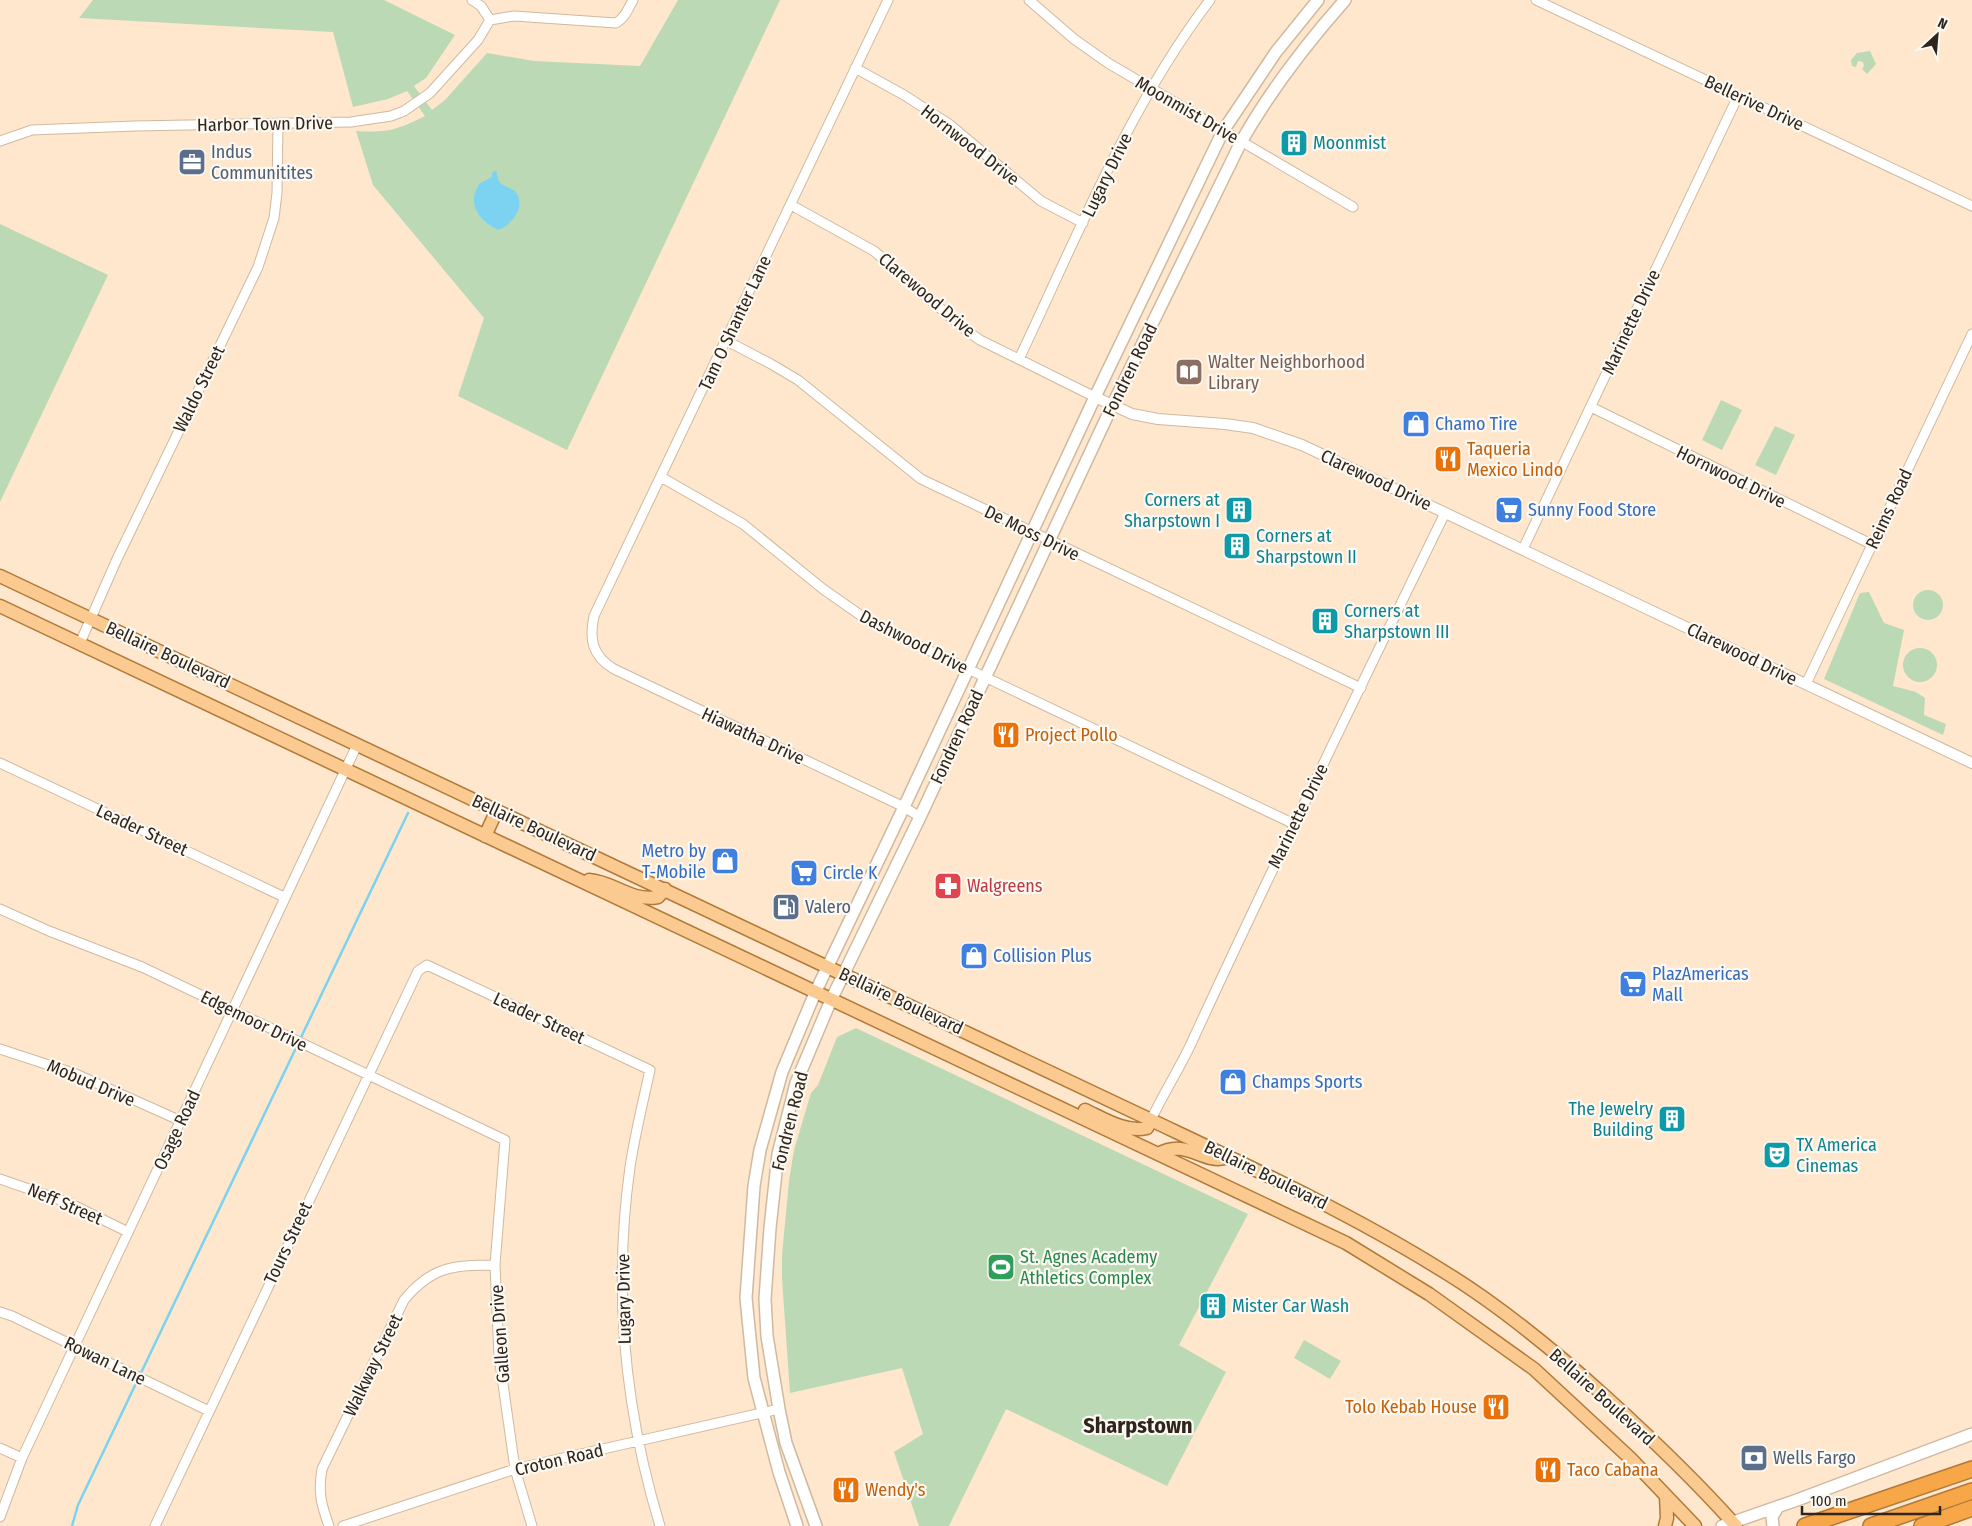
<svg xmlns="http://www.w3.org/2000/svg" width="1972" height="1526" font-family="'Fira Sans Condensed',sans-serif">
<rect width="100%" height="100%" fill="#fee7cd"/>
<!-- green -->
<path fill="#bcd9b5" d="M93,0H384L455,35L426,78L414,86L432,110L445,100L487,53L534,61L640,66L678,0H780L567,450L458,396L484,318L373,185L356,131C387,133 397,130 425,116L407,91L388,99L353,107L333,32L79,18Z
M1870,51L1876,64L1867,74L1862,69L1864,66L1863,62L1858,61L1856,67L1852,66L1851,60L1857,53Z
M0,224L108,275L0,502Z
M1721,400L1742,410L1722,450L1702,440Z
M1775,426L1795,435L1776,475L1755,465Z
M1913 605a15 15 0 1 1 30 0a15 15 0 1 1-30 0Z
M1869,592L1884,623L1904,630L1893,686L1916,692L1925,698L1924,715L1946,724L1943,735L1824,679L1860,593Z
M1903 665a17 17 0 1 1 34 0a17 17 0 1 1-34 0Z
M856,1028L1248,1214L1179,1345L1226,1372L1167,1486L1006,1409L949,1526H919L894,1452L923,1434L902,1368L790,1393L782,1279V1255L789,1181L794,1150L811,1093L818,1085L837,1037Z
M1304,1340L1341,1361L1330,1379L1294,1358Z"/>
<!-- water -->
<path fill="#7bd2f1" d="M496,170C497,173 497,178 499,181C503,188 515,187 518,196C524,210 510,226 498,230C486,224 474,214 474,200C473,195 477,189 479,184L492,177V173Z"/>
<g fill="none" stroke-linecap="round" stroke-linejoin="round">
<!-- stream -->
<path stroke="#7bd2f1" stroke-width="2.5" d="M72,1526L78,1505L408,813"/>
<defs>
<path id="minor" d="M472,0L481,6L490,20L514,16L616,23C625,18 628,9 633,0
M888,0L594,616C589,639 592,656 614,669L904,807L920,817
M1029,0L1074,39L1108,63L1353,207
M1536,0L1972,206
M855,68L904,95L949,124L1041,201L1083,223
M0,141L32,130L134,126L351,122L391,116L404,111L430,93L478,40L490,20
M791,205L874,251L963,328L980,340L1095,397
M727,341L771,364L798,380L921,479L1361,688
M1019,359C1076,239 1129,106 1210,0
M1591,407L1873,545
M661,477L743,524L823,589L863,617L886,630L1294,824
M1523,549L1738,96
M80,643L117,559L258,267L274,218L277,193L278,125
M1806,684L1972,334
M0,763L284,897
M0,909L49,931L142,967L505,1140L495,1265L499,1356L515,1469L532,1526
M0,1049L76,1074L181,1121
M1151,1120C1163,1094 1178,1071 1190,1046C1272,867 1359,690 1445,513
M0,1179L69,1203L128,1232
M0,1312L12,1316L209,1411
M0,1448L22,1458
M0,1517L22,1458L357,745
M155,1526L418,971L427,965L650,1070C643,1102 635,1134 630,1167C613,1289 624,1408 660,1526
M329,1526C321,1504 318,1492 322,1469L404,1300C432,1266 454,1265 495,1265
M343,1526L515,1469L779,1409"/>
<path id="tertiary" d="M1095,397L1132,414L1158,419L1225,424L1253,428L1302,445L1972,763"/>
<path id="secondary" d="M797,1526L779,1472L754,1378L746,1298L754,1186L760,1150L782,1072L815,993L904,807L1095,397L1223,131L1276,52L1318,0
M816,1526L786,1443L779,1409L767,1336L765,1299L770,1228L778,1154L796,1083L831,1000L920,817L1112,406L1241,142C1270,91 1306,44 1345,0
M1722,1526L1797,1500L1972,1434
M1773,1526L1772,1517L1778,1507"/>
<path id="primary" d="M0,576L1151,1120C1250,1167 1350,1213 1443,1271C1502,1307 1556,1352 1607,1398C1652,1439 1696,1481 1736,1526
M0,606L1346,1243L1429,1294L1534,1369L1630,1458L1695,1526
M485,836L497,810
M589,880C615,882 630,902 658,897L665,889
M1085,1110C1104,1119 1126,1133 1147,1128L1151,1120
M1158,1154C1187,1138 1202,1164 1225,1158
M1665,1526L1667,1518L1666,1496"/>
<path id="motorway" d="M1805,1526L1972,1469
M1871,1526L1972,1491
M1922,1526L1972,1508"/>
</defs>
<!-- minor casing -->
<use href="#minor" stroke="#d0b9a0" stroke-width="11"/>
<!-- tertiary casing -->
<use href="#tertiary" stroke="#d0b9a0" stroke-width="12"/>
<!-- secondary casing -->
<use href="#secondary" stroke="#d0b9a0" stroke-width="14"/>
<!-- primary casing -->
<use href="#primary" stroke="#b17939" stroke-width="15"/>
<!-- motorway casing -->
<use href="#motorway" stroke="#b17939" stroke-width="18"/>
<!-- minor -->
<use href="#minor" stroke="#fff" stroke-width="9"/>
<!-- tertiary -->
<use href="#tertiary" stroke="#fff" stroke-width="10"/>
<!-- secondary -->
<use href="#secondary" stroke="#fff" stroke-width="11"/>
<!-- primary -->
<use href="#primary" stroke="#faca91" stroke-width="12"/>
<!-- motorway -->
<use href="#motorway" stroke="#f7a648" stroke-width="15"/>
</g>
<!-- icons -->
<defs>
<symbol id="building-square" viewBox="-11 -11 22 22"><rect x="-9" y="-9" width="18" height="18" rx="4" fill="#0f9aa8" stroke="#fcf8f2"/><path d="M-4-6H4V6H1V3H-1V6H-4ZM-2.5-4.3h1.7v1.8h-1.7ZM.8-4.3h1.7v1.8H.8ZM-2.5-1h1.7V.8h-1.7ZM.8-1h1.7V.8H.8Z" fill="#fff"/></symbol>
<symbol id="office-square" viewBox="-11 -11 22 22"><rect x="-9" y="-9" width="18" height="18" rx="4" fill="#5c6f8a" stroke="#fcf8f2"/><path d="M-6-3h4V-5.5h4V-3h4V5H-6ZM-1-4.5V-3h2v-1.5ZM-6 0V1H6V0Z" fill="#fff"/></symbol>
<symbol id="library-square" viewBox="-11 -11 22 22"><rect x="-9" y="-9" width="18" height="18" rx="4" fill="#8d6e63" stroke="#fcf8f2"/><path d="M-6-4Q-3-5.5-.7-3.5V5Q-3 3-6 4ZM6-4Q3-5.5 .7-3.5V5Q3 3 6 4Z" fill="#fff"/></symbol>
<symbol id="shop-square" viewBox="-11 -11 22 22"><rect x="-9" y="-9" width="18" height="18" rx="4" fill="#3f7fe0" stroke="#fcf8f2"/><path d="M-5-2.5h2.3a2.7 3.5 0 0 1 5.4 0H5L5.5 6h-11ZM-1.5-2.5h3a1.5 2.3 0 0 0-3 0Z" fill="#fff"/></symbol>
<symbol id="restaurant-square" viewBox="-11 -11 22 22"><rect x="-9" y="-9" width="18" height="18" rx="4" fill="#e8710a" stroke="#fcf8f2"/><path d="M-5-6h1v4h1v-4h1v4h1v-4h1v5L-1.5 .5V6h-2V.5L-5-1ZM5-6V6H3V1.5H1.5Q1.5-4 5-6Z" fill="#fff"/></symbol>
<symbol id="supermarket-square" viewBox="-11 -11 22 22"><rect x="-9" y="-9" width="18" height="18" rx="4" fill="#3f7fe0" stroke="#fcf8f2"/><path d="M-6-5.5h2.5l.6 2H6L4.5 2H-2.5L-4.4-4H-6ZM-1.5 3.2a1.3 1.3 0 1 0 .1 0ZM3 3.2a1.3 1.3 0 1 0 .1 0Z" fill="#fff"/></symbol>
<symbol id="pharmacy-square" viewBox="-11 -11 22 22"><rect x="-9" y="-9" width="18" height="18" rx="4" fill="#e0444e" stroke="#fcf8f2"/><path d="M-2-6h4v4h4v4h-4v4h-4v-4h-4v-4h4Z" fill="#fff"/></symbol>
<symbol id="fuel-square" viewBox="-11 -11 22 22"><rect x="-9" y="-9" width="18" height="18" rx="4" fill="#5c6f8a" stroke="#fcf8f2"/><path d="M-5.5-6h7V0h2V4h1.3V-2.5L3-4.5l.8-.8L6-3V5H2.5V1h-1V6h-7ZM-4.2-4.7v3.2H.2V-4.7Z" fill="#fff"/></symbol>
<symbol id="theatre-square" viewBox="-11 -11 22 22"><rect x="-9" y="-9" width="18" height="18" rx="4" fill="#0f9aa8" stroke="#fcf8f2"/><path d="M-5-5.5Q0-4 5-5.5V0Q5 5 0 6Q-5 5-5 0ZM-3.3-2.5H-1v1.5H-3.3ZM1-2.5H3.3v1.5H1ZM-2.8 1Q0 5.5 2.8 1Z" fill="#fff"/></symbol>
<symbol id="stadium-square" viewBox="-11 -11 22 22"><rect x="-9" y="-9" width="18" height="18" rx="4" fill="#2e9e5b" stroke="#fcf8f2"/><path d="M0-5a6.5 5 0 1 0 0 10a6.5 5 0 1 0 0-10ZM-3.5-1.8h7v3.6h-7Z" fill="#fff"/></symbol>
<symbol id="bank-square" viewBox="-11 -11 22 22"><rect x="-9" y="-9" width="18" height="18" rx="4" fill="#5c6f8a" stroke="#fcf8f2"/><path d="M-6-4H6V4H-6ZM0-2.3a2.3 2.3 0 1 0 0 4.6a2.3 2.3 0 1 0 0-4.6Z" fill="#fff"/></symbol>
</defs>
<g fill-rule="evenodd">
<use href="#building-square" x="1278" y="127" width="32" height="32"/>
<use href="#office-square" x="176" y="146" width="32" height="32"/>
<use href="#library-square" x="1173" y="356" width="32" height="32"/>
<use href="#shop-square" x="1400" y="408" width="32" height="32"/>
<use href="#restaurant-square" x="1432" y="443" width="32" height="32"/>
<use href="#building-square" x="1223" y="494" width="32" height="32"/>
<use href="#supermarket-square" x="1493" y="494" width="32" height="32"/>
<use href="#building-square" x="1221" y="530" width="32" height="32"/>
<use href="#building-square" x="1309" y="605" width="32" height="32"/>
<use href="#restaurant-square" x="990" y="719" width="32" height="32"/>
<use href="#shop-square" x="709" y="845" width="32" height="32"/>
<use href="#supermarket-square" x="788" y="857" width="32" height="32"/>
<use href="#pharmacy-square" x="932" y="870" width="32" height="32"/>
<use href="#fuel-square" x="770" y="891" width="32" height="32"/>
<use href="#shop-square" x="958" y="940" width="32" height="32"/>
<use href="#supermarket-square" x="1617" y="968" width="32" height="32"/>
<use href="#shop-square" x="1217" y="1066" width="32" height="32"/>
<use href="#building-square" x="1656" y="1103" width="32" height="32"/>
<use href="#theatre-square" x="1761" y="1139" width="32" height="32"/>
<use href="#stadium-square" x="985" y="1251" width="32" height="32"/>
<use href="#building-square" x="1197" y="1290" width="32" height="32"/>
<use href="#restaurant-square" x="1480" y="1391" width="32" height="32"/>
<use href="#bank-square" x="1738" y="1442" width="32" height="32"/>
<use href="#restaurant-square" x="1532" y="1454" width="32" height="32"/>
<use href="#restaurant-square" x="830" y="1474" width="32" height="32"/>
</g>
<g text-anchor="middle" stroke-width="4.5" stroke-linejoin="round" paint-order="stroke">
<!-- street labels -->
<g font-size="18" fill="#2e251c" stroke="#fcf8f2">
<text transform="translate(1754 103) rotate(25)" y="6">Bellerive Drive</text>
<text transform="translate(1187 110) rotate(30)" y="6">Moonmist Drive</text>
<text transform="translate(265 124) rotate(-1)" y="6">Harbor Town Drive</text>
<text transform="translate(970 145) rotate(38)" y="6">Hornwood Drive</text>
<text transform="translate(1107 175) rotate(-64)" y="6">Lugary Drive</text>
<text transform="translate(927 295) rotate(40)" y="6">Clarewood Drive</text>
<text transform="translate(1631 322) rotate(-65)" y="6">Marinette Drive</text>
<text transform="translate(735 323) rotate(-65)" y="6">Tam O Shanter Lane</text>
<text transform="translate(1130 370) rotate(-64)" y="6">Fondren Road</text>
<text transform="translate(199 389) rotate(-64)" y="6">Waldo Street</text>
<text transform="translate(1731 477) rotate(26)" y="6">Hornwood Drive</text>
<text transform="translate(1376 480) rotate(25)" y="6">Clarewood Drive</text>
<text transform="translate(1889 509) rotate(-65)" y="6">Reims Road</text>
<text transform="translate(1032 533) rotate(26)" y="6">De Moss Drive</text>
<text transform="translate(914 642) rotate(27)" y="6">Dashwood Drive</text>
<text transform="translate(1742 654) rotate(26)" y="6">Clarewood Drive</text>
<text transform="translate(168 655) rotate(25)" y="6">Bellaire Boulevard</text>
<text transform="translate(753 736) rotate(25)" y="6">Hiawatha Drive</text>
<text transform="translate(957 737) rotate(-65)" y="6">Fondren Road</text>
<text transform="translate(1298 816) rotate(-64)" y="6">Marinette Drive</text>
<text transform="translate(534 828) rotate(25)" y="6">Bellaire Boulevard</text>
<text transform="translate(142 830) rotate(25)" y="6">Leader Street</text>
<text transform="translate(901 1001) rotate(25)" y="6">Bellaire Boulevard</text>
<text transform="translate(539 1018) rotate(25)" y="6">Leader Street</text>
<text transform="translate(254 1021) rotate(26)" y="6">Edgemoor Drive</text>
<text transform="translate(91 1083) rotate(23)" y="6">Mobud Drive</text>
<text transform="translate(790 1121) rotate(-76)" y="6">Fondren Road</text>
<text transform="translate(177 1130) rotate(-65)" y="6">Osage Road</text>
<text transform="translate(1266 1175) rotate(26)" y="6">Bellaire Boulevard</text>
<text transform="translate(65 1204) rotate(23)" y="6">Neff Street</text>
<text transform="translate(288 1243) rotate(-65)" y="6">Tours Street</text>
<text transform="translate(624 1299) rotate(-91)" y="6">Lugary Drive</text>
<text transform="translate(500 1334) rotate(-94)" y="6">Galleon Drive</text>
<text transform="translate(105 1361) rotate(26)" y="6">Rowan Lane</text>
<text transform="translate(373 1365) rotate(-64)" y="6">Walkway Street</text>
<text transform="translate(1602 1397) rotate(42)" y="6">Bellaire Boulevard</text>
<text transform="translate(559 1460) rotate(-13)" y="6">Croton Road</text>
</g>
<!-- culture labels -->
<g font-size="18" fill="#0d838f" stroke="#fcf8f2" text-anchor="start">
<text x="1313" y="149">Moonmist</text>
<text x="1220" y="506" text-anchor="end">Corners at<tspan x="1220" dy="21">Sharpstown I</tspan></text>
<text x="1256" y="542">Corners at<tspan x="1256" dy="21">Sharpstown II</tspan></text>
<text x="1344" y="617">Corners at<tspan x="1344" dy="21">Sharpstown III</tspan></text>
<text x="1653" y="1115" text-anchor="end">The Jewelry<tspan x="1653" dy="21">Building</tspan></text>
<text x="1796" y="1151">TX America<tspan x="1796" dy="21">Cinemas</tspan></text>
<text x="1232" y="1312">Mister Car Wash</text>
</g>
<!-- service labels -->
<g font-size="18" fill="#4e5e75" stroke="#fcf8f2" text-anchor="start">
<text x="211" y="158">Indus<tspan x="211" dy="21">Communitites</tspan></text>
<text x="805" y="913">Valero</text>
<text x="1773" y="1464">Wells Fargo</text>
</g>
<!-- education labels -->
<g font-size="18" fill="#785e54" stroke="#fcf8f2" text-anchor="start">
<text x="1208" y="368">Walter Neighborhood<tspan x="1208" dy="21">Library</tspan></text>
</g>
<!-- shop labels -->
<g font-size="18" fill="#366cbe" stroke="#fcf8f2" text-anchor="start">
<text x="1435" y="430">Chamo Tire</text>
<text x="1528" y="516">Sunny Food Store</text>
<text x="706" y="857" text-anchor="end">Metro by<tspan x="706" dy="21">T-Mobile</tspan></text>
<text x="823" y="879">Circle K</text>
<text x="993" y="962">Collision Plus</text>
<text x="1652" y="980">PlazAmericas<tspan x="1652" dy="21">Mall</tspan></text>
<text x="1252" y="1088">Champs Sports</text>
</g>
<!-- food labels -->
<g font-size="18" fill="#c56008" stroke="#fcf8f2" text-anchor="start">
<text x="1467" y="455">Taqueria<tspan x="1467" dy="21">Mexico Lindo</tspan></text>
<text x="1025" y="741">Project Pollo</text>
<text x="1477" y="1413" text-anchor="end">Tolo Kebab House</text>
<text x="1567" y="1476">Taco Cabana</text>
<text x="865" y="1496">Wendy's</text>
</g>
<!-- health labels -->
<g font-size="18" fill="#be3a42" stroke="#fcf8f2" text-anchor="start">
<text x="967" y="892">Walgreens</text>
</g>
<!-- leisure labels -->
<g font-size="18" fill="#27864d" stroke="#fcf8f2" text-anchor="start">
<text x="1020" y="1263">St. Agnes Academy<tspan x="1020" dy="21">Athletics Complex</tspan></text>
</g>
<!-- district labels -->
<g font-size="22" font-weight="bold" fill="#2e251c" stroke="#fcf8f2">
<text x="1138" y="1433">Sharpstown</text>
</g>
</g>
<!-- north arrow -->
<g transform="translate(1937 35) rotate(26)" stroke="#fcf8f2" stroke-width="4" paint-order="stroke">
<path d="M0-4L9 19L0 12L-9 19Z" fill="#2e251c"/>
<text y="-8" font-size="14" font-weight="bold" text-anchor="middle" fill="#2e251c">N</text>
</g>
<!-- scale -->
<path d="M1802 1506v8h138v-8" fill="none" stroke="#2e251c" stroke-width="2.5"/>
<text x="1810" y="1506" font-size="15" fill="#2e251c" stroke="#fcf8f2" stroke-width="4" paint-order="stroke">100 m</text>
</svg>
